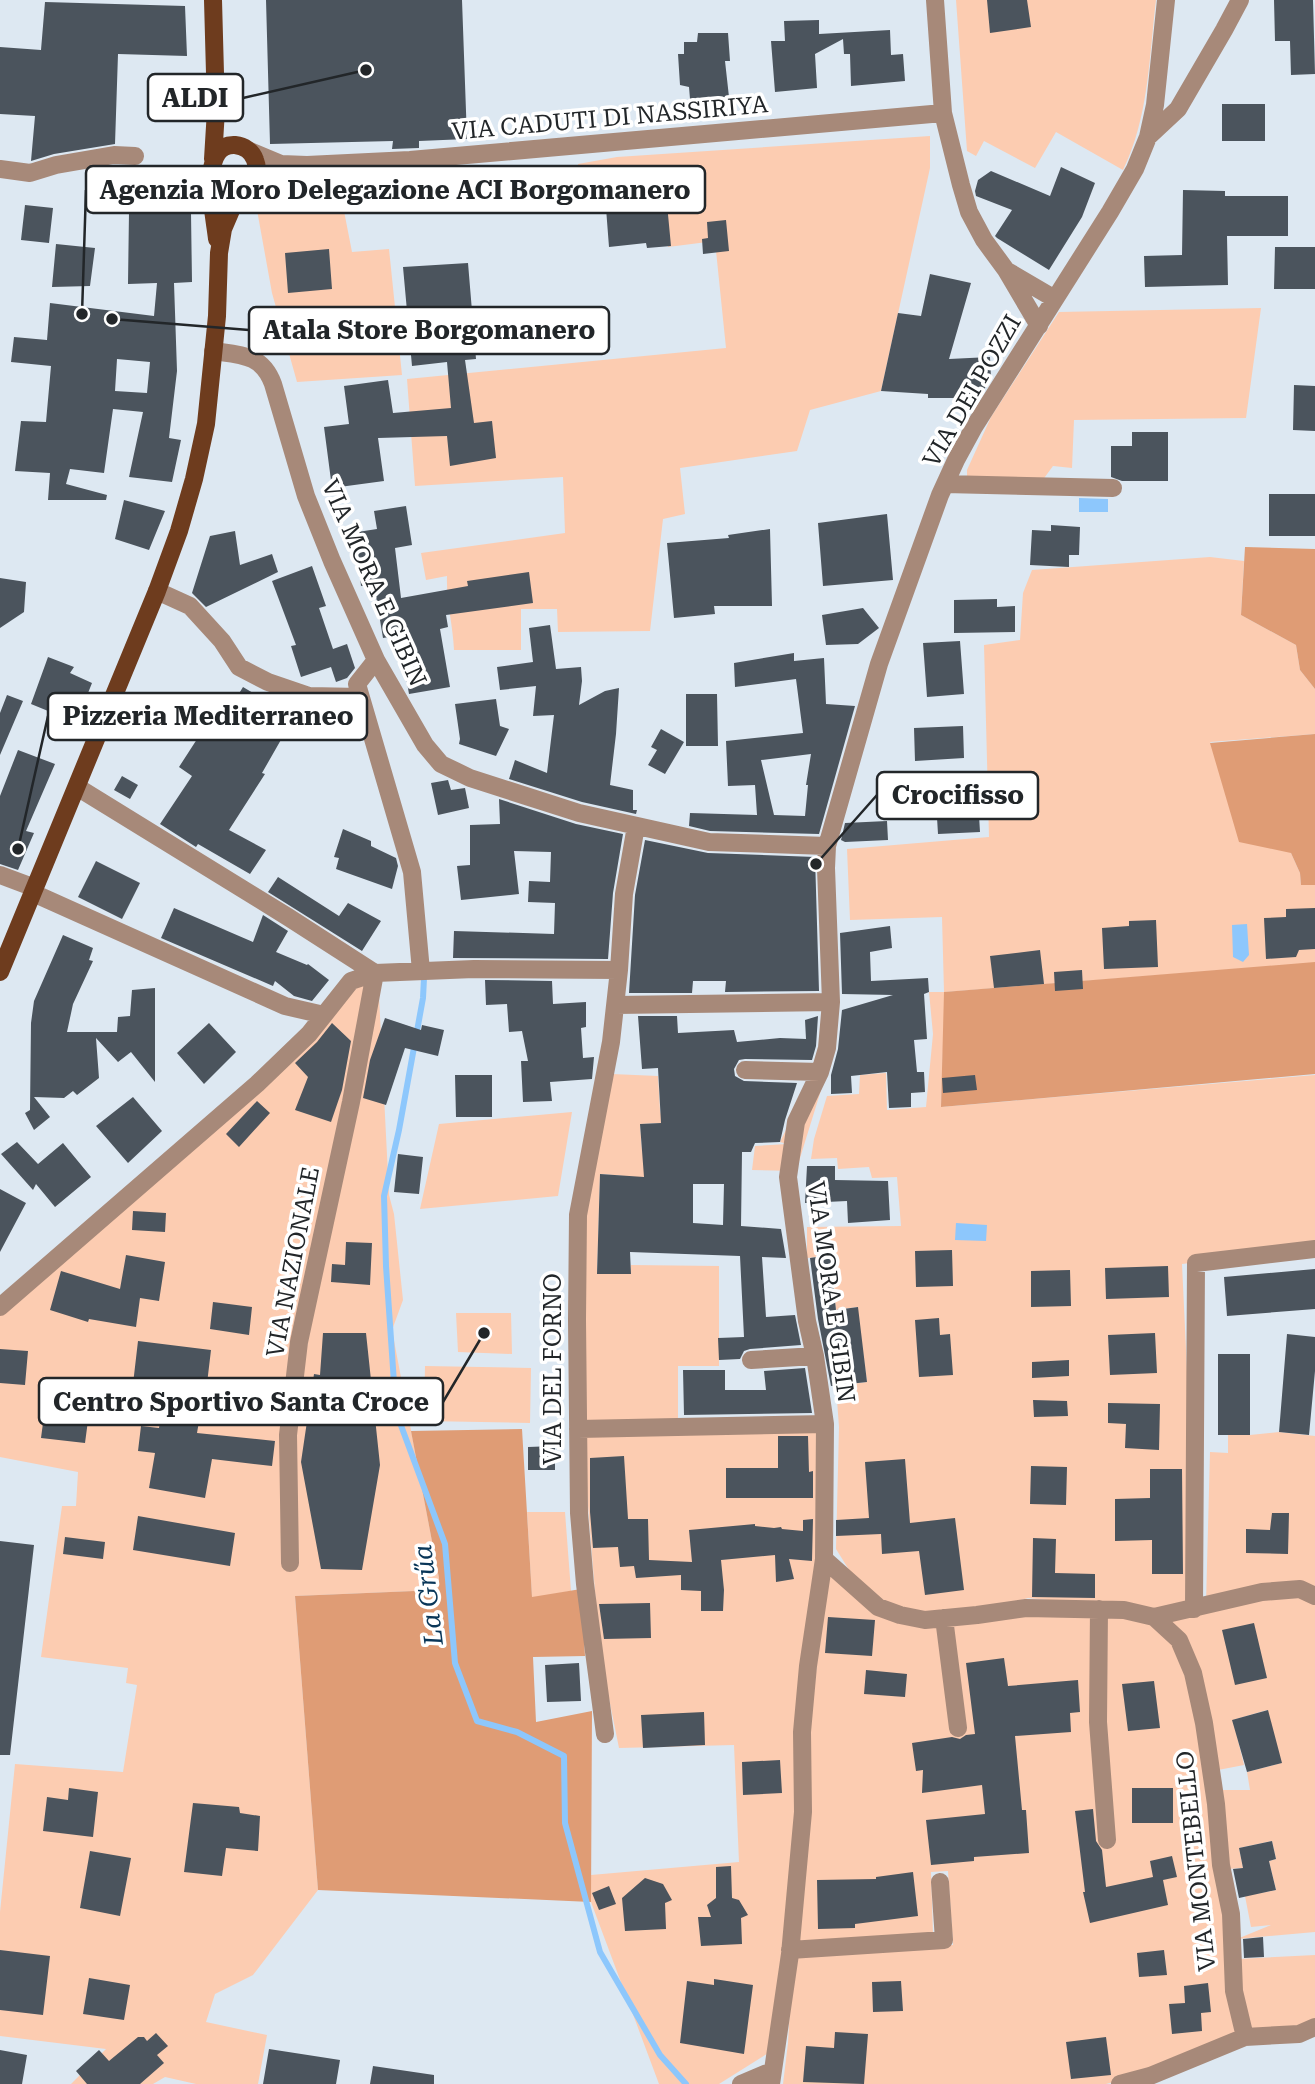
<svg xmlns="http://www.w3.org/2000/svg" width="1315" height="2084" font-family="'Roboto Serif',serif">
<rect width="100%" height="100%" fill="#dde8f2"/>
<!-- green -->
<path fill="#fcccb1" d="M956,0H1156C1149,57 1149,117 1123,170L1056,132L1035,168L984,141L976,156L967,151Z
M930,136V168L881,391L810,410L797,451L680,468L685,514L663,519L650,631L558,632L557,609H521V650H454C453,625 446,601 447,576L426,580L421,553L565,533L563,477L415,486L407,379L726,348L715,241L668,247L667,198L597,200L582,197L578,164L617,157Z
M257,210L344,211L352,252L389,249L402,375L297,382L272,293Z
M1261,308L1246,418L1074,420L1072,468L1053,466L1042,481L967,477V470L991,417L1059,312Z
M1210,557L1244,561L1241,615L1296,645L1300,670L1315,689V734L1210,742L1291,853L1300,873L1301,885H1315V963L945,992L941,1107L1315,1075V1248L1182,1264L1198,1606L1149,1610L1028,1598L977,1613L894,1614L856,1581L836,1549L839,1427L836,1386L867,1382L857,1307L836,1310L830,1256L807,1258V1227L901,1226L897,1177L872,1178L869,1167L838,1169L837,1158L811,1159L814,1139L827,1096L859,1094L860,1075L886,1073L887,1110L926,1107L933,1034L929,992H944L942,917L850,920L847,849L989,837L984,645L1020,640L1023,593L1032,570Z
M378,976L389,1195L394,1214L403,1300L392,1330L439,1578L438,1590L295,1596L318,1890L253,1975L215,1994L206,2022L267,2035L258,2084H196L165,2077L153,2084H71L106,2049L0,2036V1912L15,1764L123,1772L137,1685L126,1683L128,1668L41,1657L62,1506H76L78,1472L0,1457V1310L339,1000L371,978L290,1435Z
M815,1071L826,1074L796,1171L752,1170L755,1146L787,1144L780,1142Z
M612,1074L658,1076L660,1110L663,1123L640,1124L642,1151L657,1178C637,1178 619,1175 600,1174L597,1274H630L631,1265L719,1266V1366H678V1420L582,1424L583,1216Z
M572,1112L558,1196L420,1209L439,1124Z
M511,1313L512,1354L458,1352L456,1313Z
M425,1366L531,1368L530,1423L424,1421Z
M832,1429L798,1812L781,2045L719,2084H659L591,1902V1875L739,1862L734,1745L619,1748L597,1639L596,1604L582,1432Z
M1279,1432L1315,1436V1594L1206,1604L1210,1452L1228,1453V1435H1250Z
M527,1512H565L571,1591L532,1598Z
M833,1556C846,1576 868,1607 890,1618C899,1623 930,1625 940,1623L956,1730L961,1728L947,1622L995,1615L1034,1602L1099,1610L1095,1700L1097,1777L1106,1848L1113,1846L1103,1761L1105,1611L1121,1610L1153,1620L1169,1630L1190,1681L1206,1771L1237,2035L1154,2072L1106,2084H783L788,2043L793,1954L953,1945L948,1871L931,1872L933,1935L798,1942L809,1814L811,1721L822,1614Z
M1300,1593L1315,1601V1932L1237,1939L1271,1925L1251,1927L1245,1896L1276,1890L1269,1861L1276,1859L1272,1841L1239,1848L1243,1868L1227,1869L1217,1790H1250L1247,1772L1281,1763L1267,1710L1233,1720L1244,1765L1218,1770L1210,1725L1158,1615Z
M1315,1955V2024L1243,2033L1238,1959Z"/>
<!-- forest -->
<path fill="#df9c75" d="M1245,547L1315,549V689L1300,670L1296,645L1241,615Z
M1315,734V885H1301L1300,873L1291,853L1239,842L1210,743Z
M1315,962V1074L941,1107L944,992Z
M522,1429L532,1597L581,1589L585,1656L533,1657L536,1722L592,1711L591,1902L318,1890L295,1596L438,1590L439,1578L411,1431Z"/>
<!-- water -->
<path fill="#8dc7fc" d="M1079,498L1108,499V512H1079Z
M1247,924L1249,955L1243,962L1233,957L1232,925Z
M956,1223L987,1225L986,1241L955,1240Z"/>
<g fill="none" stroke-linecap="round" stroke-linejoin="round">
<!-- stream -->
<path stroke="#8dc7fc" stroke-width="6" d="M424,978L423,998L399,1130L384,1196L386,1266L396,1412L445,1544L455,1663L477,1721L517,1732L564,1756L565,1823L600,1952L660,2055L686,2084"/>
</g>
<!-- building -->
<path fill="#4b545d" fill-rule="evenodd" d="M266,0H462L467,139L419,141V148L392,149L393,141L270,144Z
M987,0H1027L1031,27L990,33Z
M1274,0H1313L1315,74L1291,75L1290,41H1275Z
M45,2L185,6L187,56L118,54L115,144L54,154L31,161L35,116L0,114V47L41,50Z
M819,20V34L890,30L891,55L903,54L905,81L851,86L850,54H844L843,39L815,54L817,88L775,92L771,41H785L784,21Z
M698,33H728L730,61H725L729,97L690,99L689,87L680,85L678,54H684V42H697Z
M1222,104H1265V141H1222Z
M183,166L184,213H191L192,282L174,283L177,371L169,438L181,440L172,482L129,477L143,412L113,409L104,473L70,469L66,484L107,495L106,500H48L50,473L15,471L21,421L46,422L51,366L11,362L14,337L47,340L50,303L154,316L157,283L128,284L129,212H120L119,167ZM117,359L150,362L147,393L115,391Z
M1061,167L1095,183L1082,217L1049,270L997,238L995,236L1012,210L976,196L975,191L978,180L991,171L1050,196Z
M1183,190L1225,191V196H1288V236H1227L1228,285L1145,287L1144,256L1182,255Z
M667,204L671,246L647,248L646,243L609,247L606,208Z
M25,205L53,208L49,243L21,240Z
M726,220L729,251L703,254L702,239L708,238L707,222Z
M56,244L95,248L90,286L52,287Z
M1275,247H1315V289H1274Z
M329,249L332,289L288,293L285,253Z
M468,263L476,359L465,360L474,423L492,421L496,458L450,466L447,436L378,438L384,481L332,488L324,427L349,424L344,386L388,380L393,413L451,408L447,362L412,366L403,267Z
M930,274L971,283L949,359L990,357L991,379L978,398H928V394L881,391L898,313L921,316Z
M1294,385L1315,386V431L1293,430Z
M1132,432H1168V481H1122L1111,477V446H1132Z
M1269,494H1315V536H1269Z
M124,500L165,511L149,550L115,539Z
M406,506L412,545L395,548L401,598L468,586L467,581L529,572L533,603L446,615L448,627L440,629L450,687L409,694L405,671L413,669L407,634L383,638L374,584L361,586L358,553L354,554L351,533L377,529L374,511Z
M887,514L893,580L823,586L818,523Z
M1051,525L1080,527L1079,555H1069V567L1030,565L1032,530L1051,531Z
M770,529L772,606H714L715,614L674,618L667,543L729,538L728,535Z
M235,531L240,565L272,554L278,572L206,607L192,593L210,536Z
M312,566L326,606L319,608L333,649L347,644L355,668L347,678L336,682L331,667L301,677L291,646L296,645L272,581Z
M0,578L26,582L24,612L0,628Z
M997,599V607L1015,606V632L954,633V600Z
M863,608L879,628L858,644L826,645L822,615Z
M550,625L556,669L581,667L582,681L579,705L605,691L619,688L616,734L610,785L633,790V810H637L636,814L582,802L509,779L515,760L547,773L554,715L533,716L536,686L500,690L497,667L533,662L529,628Z
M960,641L964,694L927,697L923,643Z
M794,653V661L824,658L826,704L855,706L819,834L710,831L689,826L690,813L757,815L755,785L728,786L726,741L803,733L796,679L735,687L734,663ZM811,754L806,785H808L805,816L774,815L761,760Z
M48,657L74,667L70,673L92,683L78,718L54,708L53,713L31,704Z
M243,687L294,717L262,773L265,774L229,830L266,850L250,874L198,844L196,847L160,824L192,776L179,767L201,733L211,739Z
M686,694H717L718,746H686Z
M7,695L23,701L0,755V713Z
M496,699L500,726L509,729L496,756L459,744L460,739L455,704Z
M963,726L964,758L915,761L914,728Z
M661,729L684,742L665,774L648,765L657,750L651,747Z
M18,750L55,764L26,831L34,833L18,870L0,864V796Z
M122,776L138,785L130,799L114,790Z
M448,780L451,790L465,788L469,808L438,815L431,783Z
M499,799L576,824L623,834L613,893L608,959L453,958L454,931L554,934L555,903L528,902L529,881L550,882L551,852L514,851L519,894L461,900L457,866L470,865V825L500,824Z
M978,799L980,832L938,834L936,801Z
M887,821L888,840L845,842L841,840L845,823Z
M343,829L371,841V846L396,858L398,866L392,889L336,869L339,858L334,857Z
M645,840L708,853L815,857L819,991L725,992L726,981H693L692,993H629L635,895Z
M96,861L140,883L122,919L78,897Z
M278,877L339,916L348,903L381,921L362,951L268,892Z
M174,908L253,942L263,915L288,931L276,952L307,965L308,964L329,980L312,1001L294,996L275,981L273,986L161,938Z
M1315,908V949L1299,950L1296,957L1266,959L1264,918L1286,917V909Z
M1156,920L1158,967L1104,969L1102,928L1129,926V921Z
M890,926L892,948L870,952L871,981L928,978L929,992L924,994L927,1039L914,1040L917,1072H924L925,1092L911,1093V1107L889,1108L887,1072L851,1076L852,1093L831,1094V1075L838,1049L842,1010L893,995L842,994L840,933Z
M63,935L93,948L89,960L93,961L73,1004L67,1032H117L118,1017L130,1016L132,990L155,988V1082L131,1052L118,1062L96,1038L99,1078L77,1095L73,1091L64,1098L34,1097L50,1117L34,1130L25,1113L30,1110L31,1023L34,1001Z
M1040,950L1044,984L994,988L990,956Z
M1082,970L1083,989L1055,991L1054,972Z
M485,980L552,981L553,1004L586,1002V1027L581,1028L583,1058L594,1057L592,1079L550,1082L552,1101L523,1102L521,1061H528L522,1031L509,1032L507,1004L486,1005Z
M638,1016H677L678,1033L734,1030L737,1042L780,1038L806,1039L805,1020L818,1016L816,1046L812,1060L745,1059L739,1060L734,1069L735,1076L744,1081L797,1083L785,1120L780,1142L755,1143L751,1152H742L741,1226L781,1229L786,1258L762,1257L766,1317L795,1315L801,1345L750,1349L744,1351L740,1359L719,1360L718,1338L744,1337L740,1256L630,1252L631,1274H597L600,1174L644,1177L640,1124L661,1123L658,1068L642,1069ZM693,1184H724L723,1225L693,1223Z
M385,1018L421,1030L422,1025L444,1030L438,1056L405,1048L386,1105L363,1098L370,1060Z
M209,1023L236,1052L204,1084L177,1053Z
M332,1023L351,1041L342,1090L331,1122L295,1110L308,1077L295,1063L317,1042Z
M455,1075H492V1117H456Z
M975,1075L977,1090L943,1093L942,1078Z
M133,1097L162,1131L128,1163L96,1126Z
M257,1101L270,1113L239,1147L226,1134Z
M17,1142L38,1164L63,1143L91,1177L55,1207L36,1184L33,1190L1,1154Z
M398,1154L423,1157L419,1194L394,1192Z
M807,1166H835V1180L888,1181L890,1220L848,1223L847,1201L805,1203Z
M0,1189L26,1203L0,1252Z
M133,1211L166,1213L165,1232L132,1230Z
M346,1242L372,1243L370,1285L331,1282L332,1264L345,1265Z
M952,1250L953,1286L916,1287L915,1251Z
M126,1255L165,1262L159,1301L140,1298L136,1327L89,1319L88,1322L50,1310L61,1271L120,1289Z
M830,1255L836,1310L858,1307L867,1382L831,1386L818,1319L810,1258Z
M1168,1266L1169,1297L1106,1299L1105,1268Z
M1315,1269V1309L1227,1316L1224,1277Z
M1070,1270L1071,1306L1031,1307V1271Z
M213,1302L252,1307L249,1335L210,1329Z
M939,1318L940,1335L950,1334L953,1375L919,1377L915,1320Z
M323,1333H366L380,1465L362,1570L321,1569L301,1462L314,1374L320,1375Z
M1155,1333L1157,1373L1110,1375L1108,1335Z
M1287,1334L1315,1337V1371L1309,1435L1279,1432Z
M138,1341L211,1350L206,1392H204L197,1433L275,1441L272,1466L212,1459L205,1498L149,1488L155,1453L138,1451L141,1426L159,1428L166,1388L133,1384Z
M0,1349L28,1351L25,1385L0,1383Z
M1218,1354H1250V1435H1218Z
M1069,1360V1376L1032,1378V1362Z
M805,1368L812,1413L684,1415L683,1370H725V1390H766L764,1371Z
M47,1393L91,1398L85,1443L41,1438Z
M1033,1400L1067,1401L1068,1416L1034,1417Z
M1108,1403L1160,1404L1159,1450L1125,1448L1126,1424L1108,1423Z
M778,1436H808L809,1472L813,1471V1498H726V1468H778Z
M555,1446V1470H528V1447Z
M624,1456L628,1519H648L649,1560L692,1562L689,1530L755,1524V1526L774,1528L781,1527L782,1529L803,1531V1520L813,1519L812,1561L789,1559L794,1579L776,1582L775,1555L721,1560L724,1590L723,1611H701V1591L681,1590V1575L636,1578L634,1566L620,1567L618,1547L593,1548L590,1512V1458Z
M905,1459L910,1523L955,1518L964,1590L925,1595L919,1551L882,1554L881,1534L836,1536V1520L869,1518L865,1462Z
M1031,1466L1067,1467L1066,1505L1030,1504Z
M1150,1469H1182L1183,1574H1152V1540L1115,1541V1499L1150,1498Z
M1272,1513H1289L1288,1554L1246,1553V1529L1270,1530Z
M138,1516L235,1533L230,1566L133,1550Z
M65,1537L105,1542L103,1559L63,1554Z
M1033,1538L1056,1539L1055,1573L1095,1574V1598L1032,1597Z
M0,1541L34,1545L10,1755H0Z
M650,1603L651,1638L604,1639L599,1604Z
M828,1617L875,1620L872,1656L825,1653Z
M1254,1623L1267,1678L1235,1685L1222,1630Z
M1004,1658L1008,1686L1078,1680L1080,1712L1070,1713L1071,1732L1015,1736L1022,1810H1026L1029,1853L974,1857V1861L931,1865L926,1820L985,1814L982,1785L922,1793L923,1770L916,1771L912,1743L952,1737L960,1739L966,1735L975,1734L966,1663Z
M579,1663L581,1701L547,1702L545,1665Z
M866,1670L907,1674L905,1697L864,1694Z
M1154,1681L1160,1728L1128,1731L1122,1684Z
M1268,1710L1282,1763L1247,1772L1232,1720Z
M704,1712L705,1745L643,1748L641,1715Z
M780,1760L782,1793L743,1795L742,1762Z
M69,1788L98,1792L93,1837L43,1831L47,1797L68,1800Z
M1132,1788H1173V1823H1132Z
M193,1803L239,1807L240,1813L260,1816L258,1851L226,1848L222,1876L184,1872Z
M1093,1809L1096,1841L1102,1850L1106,1887L1153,1877L1150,1861L1172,1856L1177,1877L1163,1880L1168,1905L1090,1923L1083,1892H1085L1075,1811Z
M1272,1841L1276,1859L1269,1861L1276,1890L1239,1898L1233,1869L1243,1868L1239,1848Z
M90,1851L131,1858L120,1916L80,1908Z
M731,1866L732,1898L739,1900L748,1915L741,1918L742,1944L701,1946L698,1917H711L707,1905L716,1898V1867Z
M913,1872L918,1916L855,1924V1928L818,1929L817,1880L876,1879V1877Z
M645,1878L663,1884L672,1900L665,1903L666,1929L625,1931L622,1898Z
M609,1886L616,1904L599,1910L592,1893Z
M1263,1937L1264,1957L1244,1958L1243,1939Z
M0,1950L50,1956L43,2015L0,2010Z
M1164,1950L1167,1975L1139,1977L1137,1953Z
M89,1978L130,1985L124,2020L83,2014Z
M714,1979L753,1985L744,2054L680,2043L687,1981L714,1985Z
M901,1981L903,2011L873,2012L872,1982Z
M1208,1983L1211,2012L1201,2013L1202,2031L1172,2034L1169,2004L1185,2003L1184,1986Z
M835,2032L868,2034L864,2084L803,2082L806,2046L834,2048Z
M156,2033L168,2046L157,2055L164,2063L140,2084H87L76,2071L99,2050L109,2061L138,2037H144L147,2041Z
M1106,2037L1111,2075L1071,2079L1066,2042Z
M269,2049L340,2060L336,2084H263Z
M0,2050L27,2055L22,2084H0Z
M373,2066L434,2075V2084H370Z"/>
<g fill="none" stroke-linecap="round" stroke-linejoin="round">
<!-- minor -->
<path stroke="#a78979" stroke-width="18" d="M935,0L943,113L961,185L969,212L984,240L1006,270L1039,326
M1148,137L1155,105L1166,0
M250,151L281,164L307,165L410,160L943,113
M0,169L30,173L56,165L114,155L135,156
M1009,272L1055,299
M213,351C241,355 262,354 273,384L306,496L332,561L376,660L425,745L441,764L470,778L579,813L709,842L827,846
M945,484L1113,488
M157,591L190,606L222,641L239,667L268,682L309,696L360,697
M376,660L357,684L412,872L421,971
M77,787L288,917L375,973L351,1102L299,1342L288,1435L290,1563
M0,875L35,888
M33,893L285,1006L324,1015
M616,1005L831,1002
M745,1070L820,1072
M0,1307L257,1084L309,1034L351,981L375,973L474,969L619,970
M751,1360L815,1356
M578,1429L825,1424
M824,1559L878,1607L900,1615L925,1620L977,1615L1026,1608L1124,1610L1154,1617L1179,1640L1193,1673L1204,1723L1216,1804L1221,1865L1231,1914L1234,1991L1245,2037
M1099,1609L1098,1722L1107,1840
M1194,1609L1196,1263L1315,1249
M1154,1617L1262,1592L1300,1589L1315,1596
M944,1618L958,1728
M605,1734L585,1584L579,1513L577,1320L578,1215L611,1042L619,970L624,894L636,826
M790,1950L944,1940L940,1882
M741,2084L772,2071
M771,2084L790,1954L803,1812L802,1732L808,1666L824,1559L825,1424L815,1356L807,1321L788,1177L796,1122L820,1072L827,1048L831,1002L826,868L827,846L879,664L940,495L956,460L974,427L1110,212L1135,169L1148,137L1178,109L1224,30L1240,0
M1120,2084L1150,2076L1245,2037L1299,2034L1315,2027"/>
<!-- major -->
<path stroke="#6e3c1e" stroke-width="18" d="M213,0L216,110L213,159
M212,172C224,204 266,188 255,160C252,151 244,146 235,145C197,143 215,217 217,239
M0,972L157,591L179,531L194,479L206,424L217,316L219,253L223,229L232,208L248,186"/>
</g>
<g text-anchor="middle" stroke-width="7" stroke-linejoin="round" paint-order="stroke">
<!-- street labels -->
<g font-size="24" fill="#222629" stroke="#fff">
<text transform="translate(610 118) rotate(-5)" y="8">VIA CADUTI DI NASSIRIYA</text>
<text transform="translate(972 391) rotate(-60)" y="8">VIA DEI POZZI</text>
<text transform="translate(374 583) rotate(66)" y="8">VIA MORA E GIBIN</text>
<text transform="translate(293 1262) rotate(-79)" y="8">VIA NAZIONALE</text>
<text transform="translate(831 1292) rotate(82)" y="8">VIA MORA E GIBIN</text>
<text transform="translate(553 1369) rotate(-90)" y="8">VIA DEL FORNO</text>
<text transform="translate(1196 1861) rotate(-96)" y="8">VIA MONTEBELLO</text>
</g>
<!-- water labels -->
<g font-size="26" font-style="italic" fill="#093658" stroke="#fff">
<text transform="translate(428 1595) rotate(-97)" y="9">La Grűa</text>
</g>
</g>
<!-- callouts -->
<path fill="none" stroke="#222629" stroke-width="2.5" d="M366 70L243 98M82 314L86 190M112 319L249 330M18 849L48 716M816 864L877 795M484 1333L443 1402"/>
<g fill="#222629" stroke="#fff" stroke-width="2.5">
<circle cx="366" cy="70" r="7"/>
<circle cx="82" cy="314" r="7"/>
<circle cx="112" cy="319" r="7"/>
<circle cx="18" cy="849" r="7"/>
<circle cx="816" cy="864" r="7"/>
<circle cx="484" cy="1333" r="7"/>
</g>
<g fill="#fff" stroke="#222629" stroke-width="2.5">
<rect x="148" y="74" width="95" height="47" rx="7"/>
<rect x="86" y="166" width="619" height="47" rx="7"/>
<rect x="249" y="307" width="360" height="47" rx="7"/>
<rect x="48" y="693" width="319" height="47" rx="7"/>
<rect x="877" y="772" width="161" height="47" rx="7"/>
<rect x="39" y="1378" width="404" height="47" rx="7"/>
</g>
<g font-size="26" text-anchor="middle" font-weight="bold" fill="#222629">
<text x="195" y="107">ALDI</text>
<text x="395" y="199">Agenzia Moro Delegazione ACI Borgomanero</text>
<text x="429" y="339">Atala Store Borgomanero</text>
<text x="208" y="725">Pizzeria Mediterraneo</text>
<text x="958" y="804">Crocifisso</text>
<text x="241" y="1411">Centro Sportivo Santa Croce</text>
</g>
</svg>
